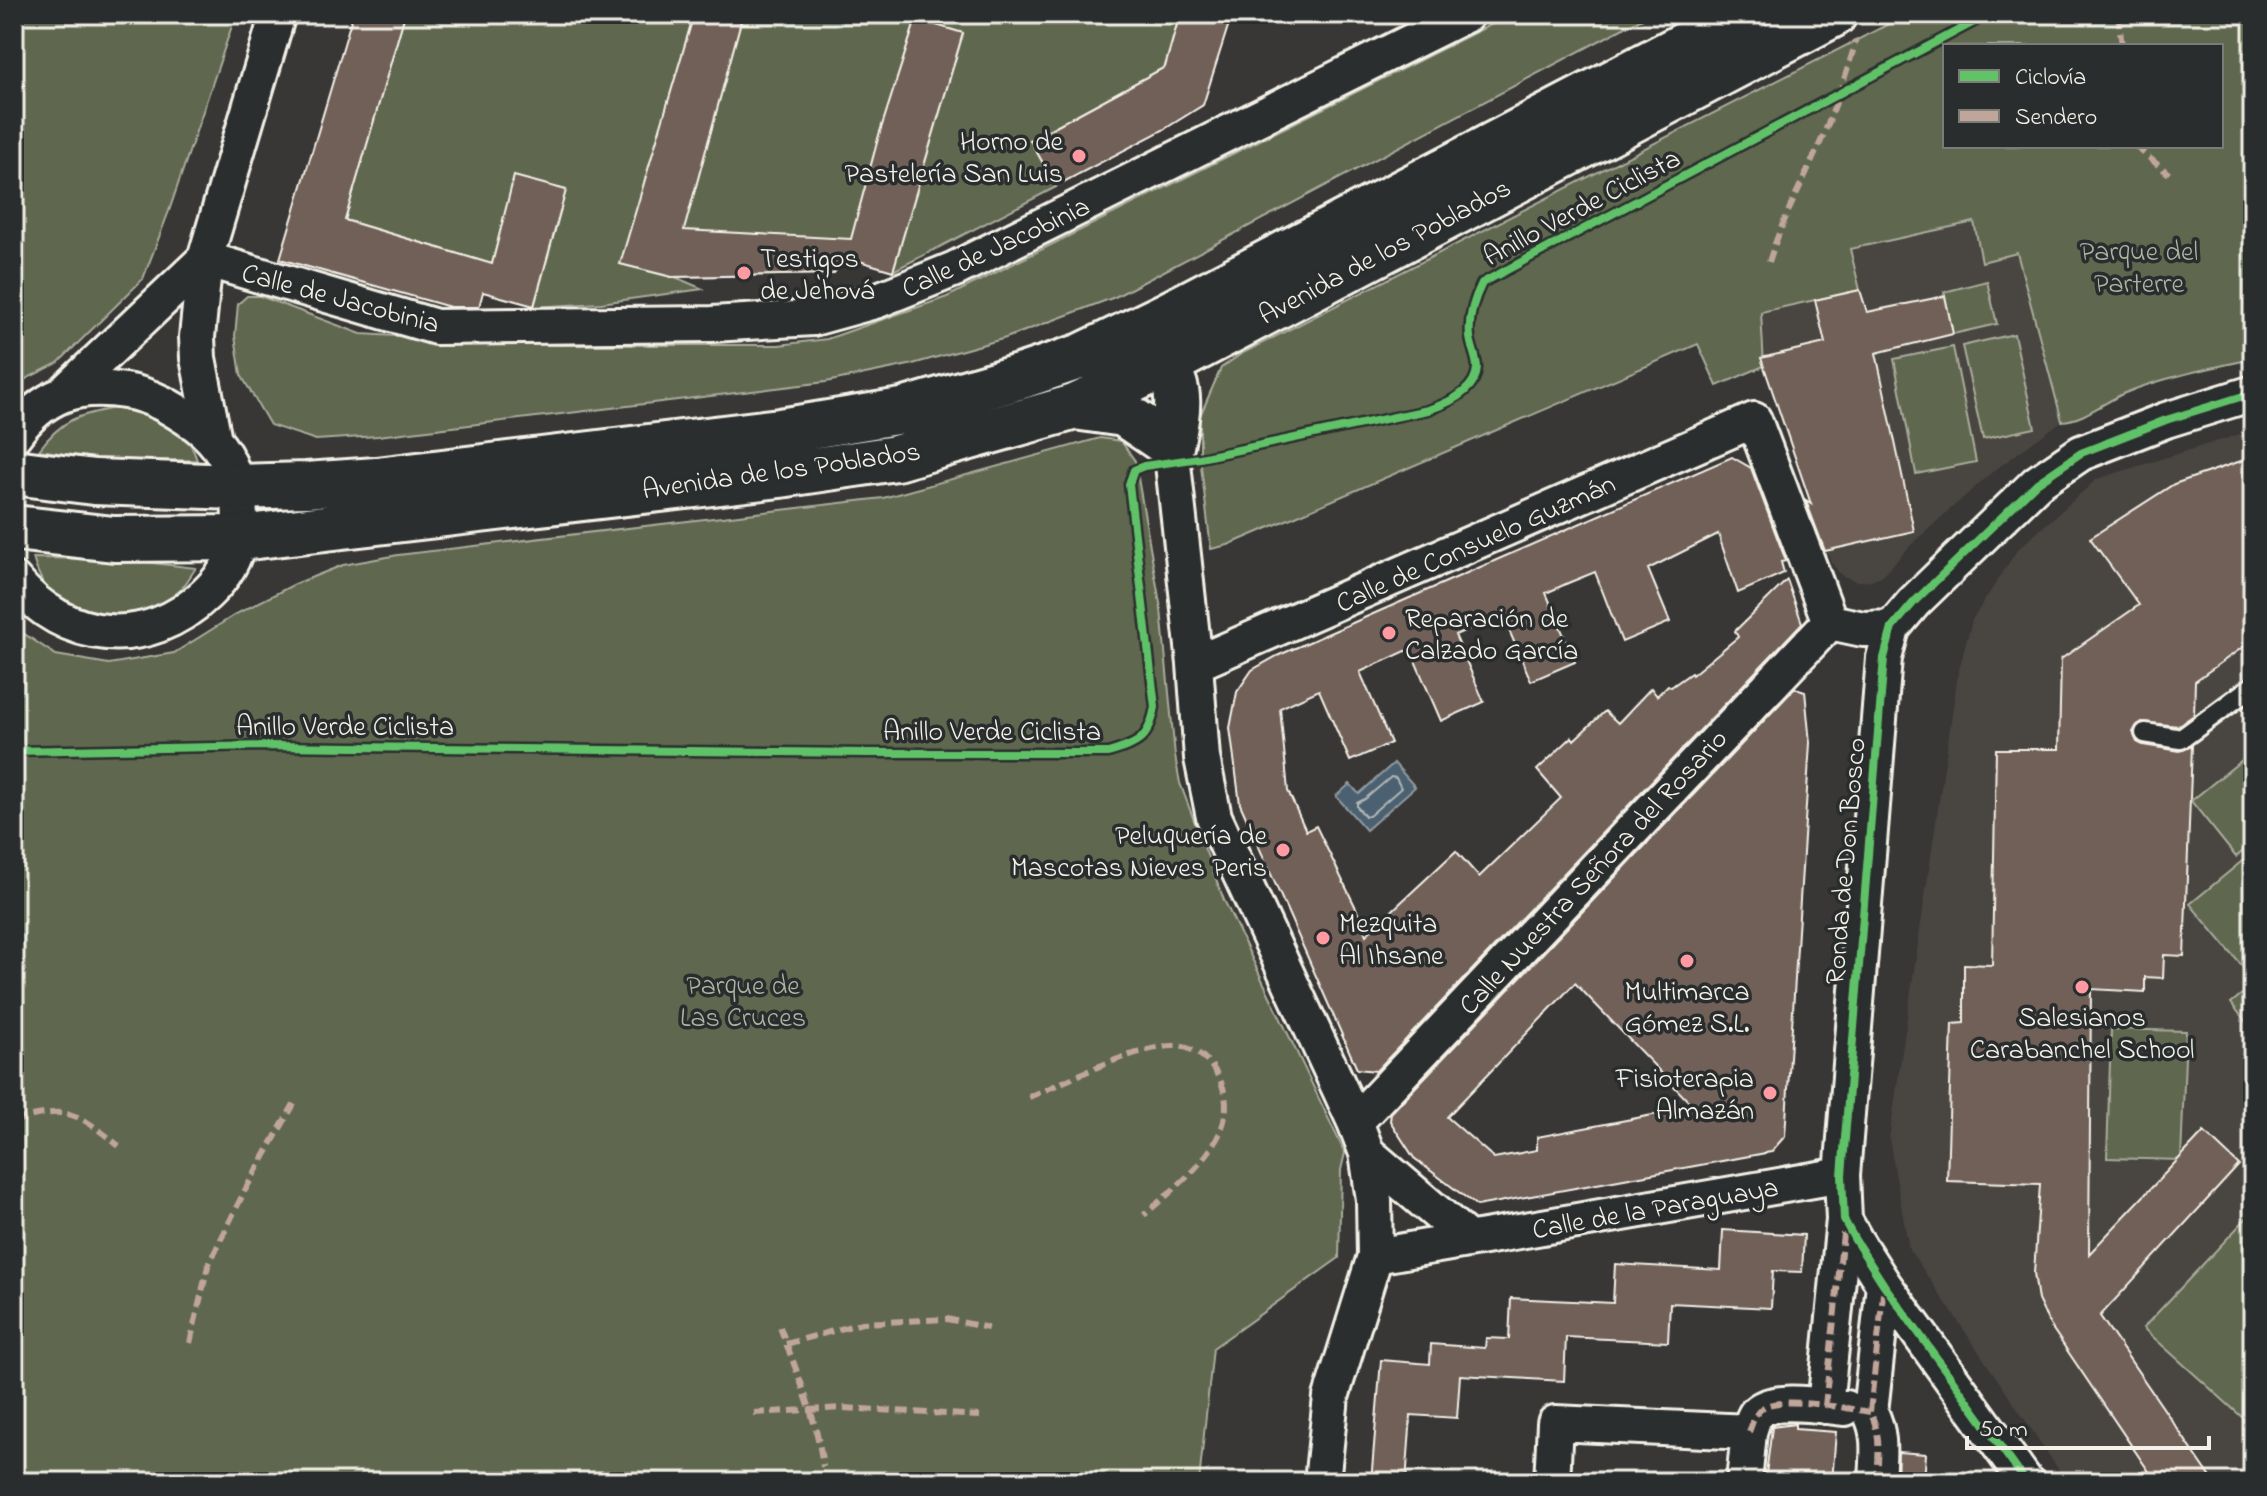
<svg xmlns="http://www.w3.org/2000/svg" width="2267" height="1496" font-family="'Indie Flower',sans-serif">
<rect width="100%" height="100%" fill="#383736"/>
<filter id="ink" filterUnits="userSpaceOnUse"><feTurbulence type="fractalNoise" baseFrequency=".0125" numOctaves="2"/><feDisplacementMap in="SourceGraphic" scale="16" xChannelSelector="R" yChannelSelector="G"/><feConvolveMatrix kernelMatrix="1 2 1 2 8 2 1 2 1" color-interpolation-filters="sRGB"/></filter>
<g filter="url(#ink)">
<!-- built -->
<path fill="#494440" d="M1974,222L2017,253L2062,421L1991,473L1915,541L1882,576L1868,581H1855L1841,575L1831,562L1761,358V312L1859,290L1850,249Z
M2253,430V1482H2067L1909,1249L1889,1139L1958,673L1972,620L2017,550L2097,479Z"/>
<!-- green -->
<path fill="#5f684f" stroke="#aaac9c" stroke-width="2" fill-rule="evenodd" d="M14,14H236L169,211L143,279L58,363L14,385Z
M405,14H694L621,264L671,277L743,14H1180L1163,72L1138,82L1030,140L1056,187L893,271L963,34L916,19L879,136L846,258L833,274L675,277L703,289L601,303L534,307L566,190L514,177L492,264L345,220Z
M1512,14H1650L1115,297L1006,338L909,365L826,382L378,436L316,440L270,425L241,375L235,336L238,304L247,296H260L361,334L558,345H779L827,339L947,297Z
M1908,14H2253V186L2246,195L2253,214V359C2215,367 2160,378 2125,393C2104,402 2084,420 2062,421L2017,253L1982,262L1974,222L1850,249L1860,290L1761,312L1764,366L1717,386L1698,344L1228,545L1211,549L1200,458V416L1221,368L1241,354ZM1945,46H2221V146H1945Z
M1987,281L1997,324L1953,334L1944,292Z
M2014,334L2035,428L1983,439L1962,346Z
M1953,347L1976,462L1916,474L1894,359Z
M115,408C157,411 182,415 197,460L112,461L39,450C62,419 78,415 115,408Z
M1100,438L1121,441L1135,461L1161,609L1175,756L1180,783L1224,900L1345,1153L1341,1170L1339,1258L1213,1348L1199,1482H14V627L56,655L109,664L174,653L238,613L295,584L343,565L398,555L883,498Z
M33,558L118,559L196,568C190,576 185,587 177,593C145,623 88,624 54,596C43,586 37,572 33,558Z
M2253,751V843L2236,857L2191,801Z
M2253,852V976L2251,977L2190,904Z
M2253,985V1031L2231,1003Z
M2111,1029L2186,1031L2181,1160L2107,1158Z
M2253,1211V1427L2143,1328Z"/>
<!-- water -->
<path fill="#4c606f" stroke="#8f9a9f" stroke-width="2" d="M1394,763L1415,787L1366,830L1336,796L1350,784L1359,794Z"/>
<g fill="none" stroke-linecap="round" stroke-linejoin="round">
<!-- shore -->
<path stroke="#b1b7b8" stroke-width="2" d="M1391,777L1396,778L1401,788L1369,816H1365L1357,807V803L1365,799Z"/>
</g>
<!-- building -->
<path fill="#716158" stroke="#f4f1e8" stroke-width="2" fill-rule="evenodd" d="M353,14H405L345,220L492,264L514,176L566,190L534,306L483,292L479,307H450L280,259Z
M694,14H743L684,230L851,239L879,135L916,19L963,33L893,271L846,257L833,274L672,277L620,264Z
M1180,14H1232L1203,105L1163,130L1056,186L1030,140L1165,67Z
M1860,290L1867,312L1945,296L1953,334L1876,353L1914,531L1825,551L1806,501L1811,504L1761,358L1825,343L1815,300Z
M1732,457L1751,468L1786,561L1781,562L1784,573L1738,593L1718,534L1648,569L1670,622L1622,642L1595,572L1568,583L1546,593L1575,662L1531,681L1502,614L1478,625L1455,635L1484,702L1441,721L1410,649L1360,672L1391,743L1350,761L1319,690L1280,708L1288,791L1306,831L1316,826L1356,908L1366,935L1456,851L1479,877L1561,798L1537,770L1572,737L1574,740L1605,711L1618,723L1651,688L1657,696L1668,685L1671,687L1691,673L1692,675L1738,637L1735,631L1787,580L1802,623L1376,1071L1357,1069L1240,804L1230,728L1237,692L1252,670L1277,656Z
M2253,457V640L2195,681L2194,715L2178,726L2142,722L2133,732L2137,742L2143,745L2180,751L2192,746L2184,956L2164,955L2163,978L2145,977V992L2091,989L2089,1254L2204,1132L2239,1165L2100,1316L2214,1482H2156L2050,1325L2038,1300L2034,1273L2040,1184L1947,1181L1952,1024L1964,1023V964L1992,965L1996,749H2059L2061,659L2139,605L2090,538L2174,484Z
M1795,688L1805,691L1810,743L1785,1136L1771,1152L1477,1206L1414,1158L1390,1121L1391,1113ZM1575,983L1694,1107L1537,1137V1150L1494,1158L1447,1117Z
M1723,1230L1804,1235L1802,1272L1773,1271L1771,1308L1670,1303L1668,1342L1566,1337L1564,1381L1460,1375L1457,1418L1411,1415L1406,1482H1371L1381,1360L1430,1364L1431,1344L1485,1348L1486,1338L1509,1339L1511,1298L1613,1303L1615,1264L1721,1270Z
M1795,1424V1429L1836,1432L1832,1482H1765L1772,1427Z
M1898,1452L1926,1454L1924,1482H1897Z"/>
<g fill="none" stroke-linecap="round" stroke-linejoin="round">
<defs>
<path id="service" d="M2145,733L2181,739L2253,686"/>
<path id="minor" d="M205,259L436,327L712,324L813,318L878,300L955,269L1467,14
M66,391L205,259
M14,435C43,395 76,383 125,391C152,395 174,409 196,424C220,442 234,465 238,495C240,509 241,524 239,538C235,561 222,579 206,594C147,651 65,643 14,580
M214,440L198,358L197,337L205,259L278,14
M1171,446L1195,664L1202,758L1214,817L1355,1122L1367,1153L1374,1200L1375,1256L1331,1397L1322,1482
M1195,664L1754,420L1830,622L1863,629L1892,628
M1355,1122L1830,622
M1367,1153L1468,1239
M1375,1256L1842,1175
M1825,1406L1844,1220
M1749,1432C1751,1426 1753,1418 1756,1414C1770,1396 1825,1406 1845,1408
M1552,1482L1555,1423L1749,1432L1744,1482
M1877,1482C1878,1456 1882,1435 1870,1412L1884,1285
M2026,1482L1884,1285L1855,1240L1844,1220L1842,1175L1884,658L1892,628L1914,602L2037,483L2081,453L2166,420L2253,393"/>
<path id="primary" d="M1075,407L1124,414L1171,446C1176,420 1185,389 1164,367C1158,361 1144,358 1136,354
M14,472L94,482L237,487L306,485L377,480L780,431L902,411L1022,376L1082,356L1169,314L1744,14
M14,528L114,539L239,538L780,475L896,458L1075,407L1163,366L1834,14"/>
</defs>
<!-- service casing -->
<use href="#service" stroke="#f4f1e8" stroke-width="24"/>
<!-- minor casing -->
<use href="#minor" stroke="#f4f1e8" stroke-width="40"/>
<!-- primary casing -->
<use href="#primary" stroke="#f4f1e8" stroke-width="50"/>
<!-- service -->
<use href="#service" stroke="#2a2d2e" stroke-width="18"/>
<!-- minor -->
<use href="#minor" stroke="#2a2d2e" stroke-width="34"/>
<!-- primary -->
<use href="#primary" stroke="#2a2d2e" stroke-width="44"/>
<!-- quiet -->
<path stroke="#c0a59a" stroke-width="6" stroke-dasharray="12 6" stroke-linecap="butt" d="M2118,14L2122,46
M2135,146L2169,174
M1769,262C1782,219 1803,182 1821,141C1835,108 1846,75 1856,41
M1029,1097C1070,1080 1128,1049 1172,1046C1189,1045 1204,1055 1213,1068C1255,1128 1185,1179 1144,1215
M14,1121C68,1105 77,1112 119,1146
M780,1327C797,1373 817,1418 823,1467
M190,1343L208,1266L244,1192L294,1104
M786,1344L862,1323L947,1319L988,1328
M1825,1406L1844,1224
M754,1413L844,1408L980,1416
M1749,1432C1753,1422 1755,1411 1766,1406C1787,1397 1846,1408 1870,1412
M1877,1482C1878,1456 1882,1435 1870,1412L1884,1285"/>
<defs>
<path id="cycleway" d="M14,751L270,746L867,753H1108C1139,744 1149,739 1155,707L1129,484L1134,470L1144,466L1200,458L1428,410C1446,404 1476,392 1477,368C1477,358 1471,347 1470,337C1468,318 1473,301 1482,283L1989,14
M2026,1482L1884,1285L1855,1240L1844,1220L1842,1175L1884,658L1892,628L1914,602L2037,483L2081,453L2166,420L2253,393"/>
</defs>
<!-- cycleway casing -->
<use href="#cycleway" stroke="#2a2d2e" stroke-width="13"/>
<!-- cycleway -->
<use href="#cycleway" stroke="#61c268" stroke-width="8"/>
</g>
</g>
<!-- markers -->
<g fill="#ff9aa2" stroke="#2a2d2e" stroke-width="3">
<circle cx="1079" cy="156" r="8"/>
<circle cx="744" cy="273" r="8"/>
<circle cx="1389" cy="633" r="8"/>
<circle cx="1283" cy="850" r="8"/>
<circle cx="1323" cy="938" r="8"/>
<circle cx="1687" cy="961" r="8"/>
<circle cx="2082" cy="987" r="8"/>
<circle cx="1770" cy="1093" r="8"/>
</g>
<g text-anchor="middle" stroke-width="7" stroke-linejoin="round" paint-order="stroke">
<!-- poi labels -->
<g font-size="28" fill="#f4f1e8" stroke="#2a2d2e" text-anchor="end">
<text x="1063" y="150">Horno de<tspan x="1063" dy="32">Pastelería San Luis</tspan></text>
<text x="760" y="267" text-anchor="start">Testigos<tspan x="760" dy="32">de Jehová</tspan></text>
<text x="1405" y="627" text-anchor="start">Reparación de<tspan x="1405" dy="32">Calzado García</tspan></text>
<text x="1267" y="844">Peluquería de<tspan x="1267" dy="32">Mascotas Nieves Peris</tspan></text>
<text x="1339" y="932" text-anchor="start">Mezquita<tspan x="1339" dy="32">Al Ihsane</tspan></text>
<text x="1687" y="1000" text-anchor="middle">Multimarca<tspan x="1687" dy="32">Gómez S.L.</tspan></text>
<text x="2082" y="1026" text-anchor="middle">Salesianos<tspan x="2082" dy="32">Carabanchel School</tspan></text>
<text x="1754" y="1087">Fisioterapia<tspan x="1754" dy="32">Almazán</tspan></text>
</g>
<!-- street labels -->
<g font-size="28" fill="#f4f1e8" stroke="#2a2d2e">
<text transform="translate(1581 206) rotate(-28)" y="10">Anillo Verde Ciclista</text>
<text transform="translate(995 246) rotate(-25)" y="10">Calle de Jacobinia</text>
<text transform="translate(1384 250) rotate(-28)" y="10">Avenida de los Poblados</text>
<text transform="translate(341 297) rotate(15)" y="10">Calle de Jacobinia</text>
<text transform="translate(781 469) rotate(-8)" y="10">Avenida de los Poblados</text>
<text transform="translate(1475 542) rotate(-24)" y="10">Calle de Consuelo Guzmán</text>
<text x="345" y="735">Anillo Verde Ciclista</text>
<text x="992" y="740">Anillo Verde Ciclista</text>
<text transform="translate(1844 861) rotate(-85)" y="10">Ronda de Don Bosco</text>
<text transform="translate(1592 871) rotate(-47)" y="10">Calle Nuestra Señora del Rosario</text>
<text transform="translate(1655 1207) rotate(-10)" y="10">Calle de la Paraguaya</text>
</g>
<!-- park labels -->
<g font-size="28" fill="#b1b3a3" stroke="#2a2d2e">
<text x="2139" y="260">Parque del<tspan x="2139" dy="32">Parterre</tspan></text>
<text x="743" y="994">Parque de<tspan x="743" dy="32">Las Cruces</tspan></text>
</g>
</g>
<!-- margin -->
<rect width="2267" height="1496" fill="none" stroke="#2a2d2e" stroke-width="48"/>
<rect x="24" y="24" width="2219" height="1448" fill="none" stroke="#f4f1e8" stroke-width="3" filter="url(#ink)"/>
<!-- legend -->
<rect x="1943" y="44" width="280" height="104" fill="#2a2d2e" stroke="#7b7b78" stroke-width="2"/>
<rect x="1959" y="70" width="40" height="12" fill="#61c268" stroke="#7b7b78" stroke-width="2"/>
<text x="2015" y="84" font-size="24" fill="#f4f1e8">Ciclovía</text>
<rect x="1959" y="110" width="40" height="12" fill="#c0a59a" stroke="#7b7b78" stroke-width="2"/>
<text x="2015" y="124" font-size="24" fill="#f4f1e8">Sendero</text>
<!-- scale -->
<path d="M1967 1436v12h242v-12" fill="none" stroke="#f4f1e8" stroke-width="4"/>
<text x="1979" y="1436" font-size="24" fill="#f4f1e8" stroke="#2a2d2e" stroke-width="6" paint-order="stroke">50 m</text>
</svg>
